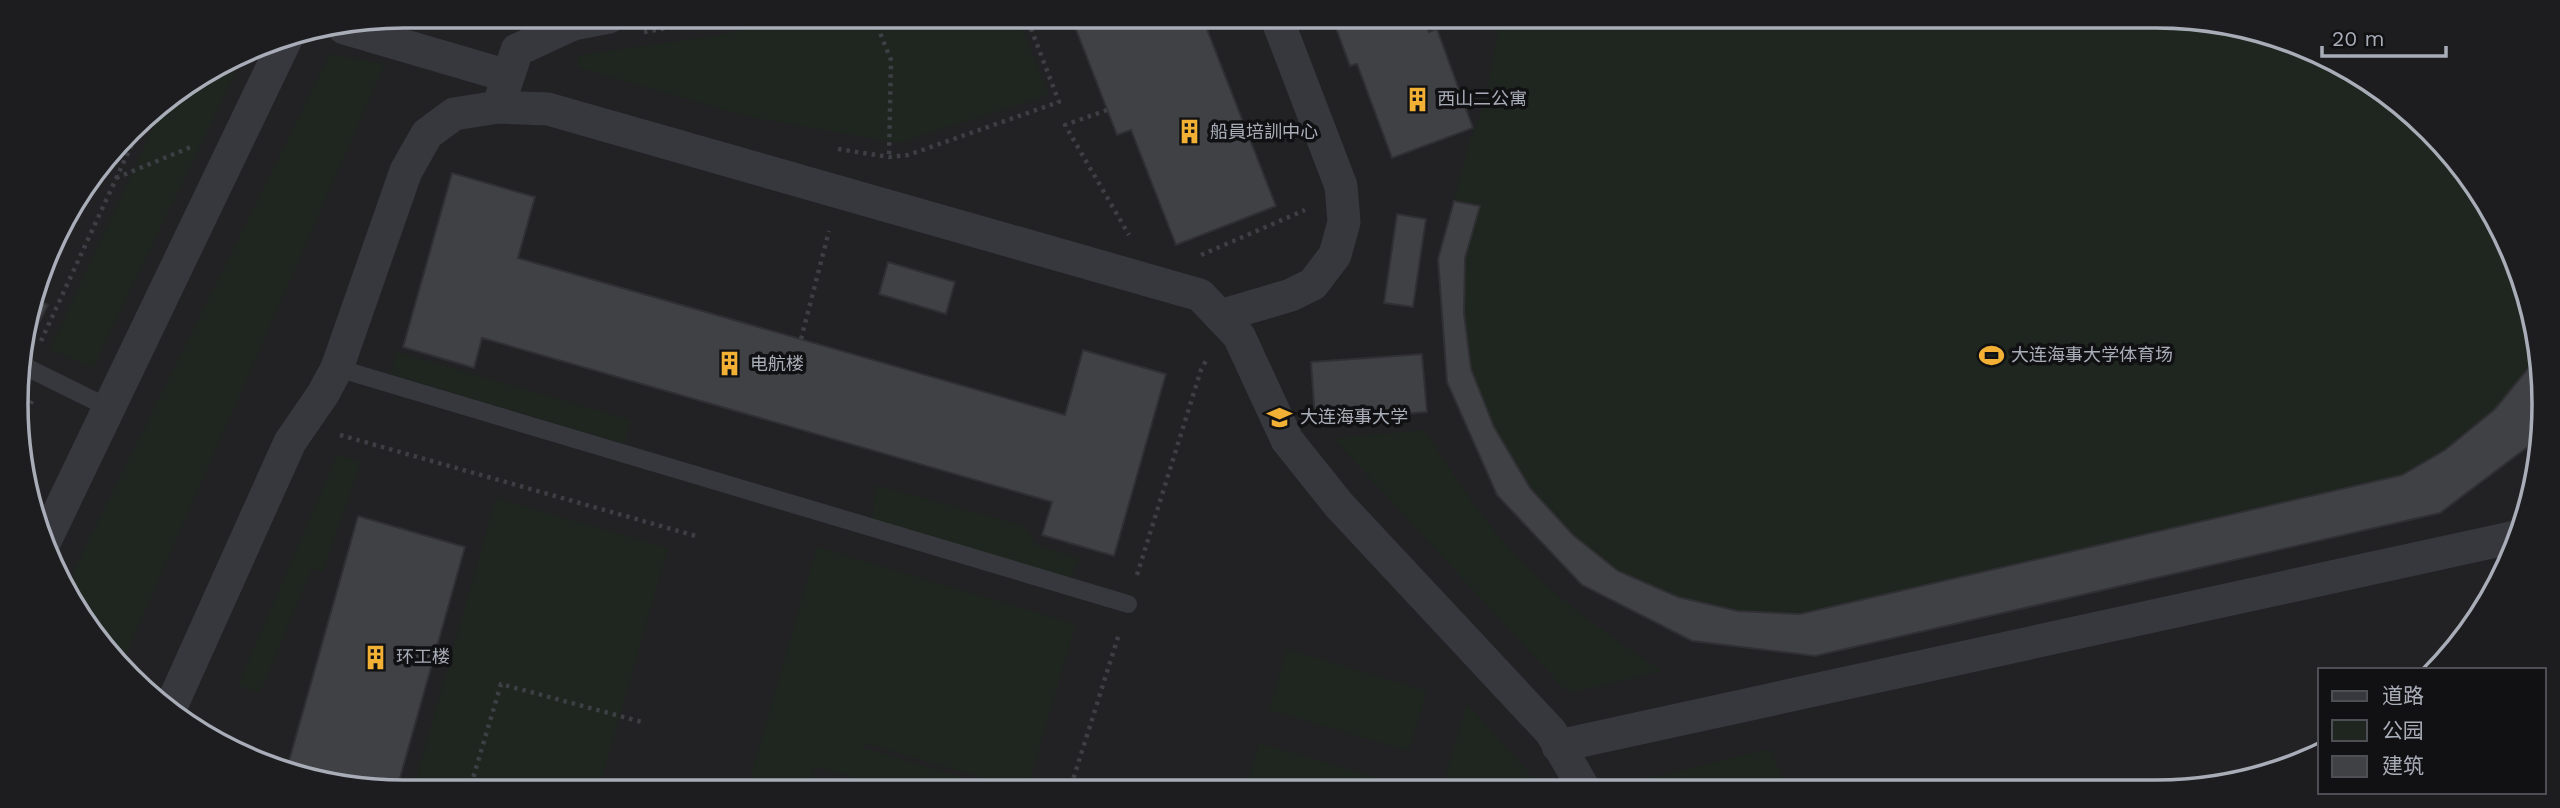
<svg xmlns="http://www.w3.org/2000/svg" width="2560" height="808" font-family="'Work Sans','Noto Sans SC',sans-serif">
<rect width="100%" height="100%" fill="#161618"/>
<!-- built -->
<path fill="#222225" d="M404,16L2232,23L2372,81L2479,189L2537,329V480L2492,598L2437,670H2320V754L2207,789L328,785L188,727L81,620L29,504L19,354L56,232L148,112L256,45Z"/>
<!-- green -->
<path fill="#1e261f" d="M798,17L1018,18L1049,95L898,143L745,116L577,67L579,55L721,35Z
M1500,20L2232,23L2372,81L2479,189L2537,329V440L2440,513L1815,656L1692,641L1582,585L1497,495L1447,382L1438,259L1470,139L1485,103Z
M330,54L385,64L123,661L81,620L66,586Z
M233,59L235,74L93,368L50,349L165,102Z
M397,352L631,420L624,444L390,374Z
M1425,430C1456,479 1486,526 1527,567C1567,607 1616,640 1662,671L1575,692L1564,689L1333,438Z
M337,455L361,462L323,572L312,569L260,693L238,685Z
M876,485L1025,526L1036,545L1080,559L1070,579L872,520Z
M496,498L668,548L600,785H424L415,782Z
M817,547L1076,624L1028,786H1010L865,743L861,755L864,748L989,786H853L855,778L815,767L809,786H776L750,778Z
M1287,649L1427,691L1409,751L1269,710Z
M1467,704L1524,767L1540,787H1442Z
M1259,743L1399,784L1398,787H1246Z
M1770,749L1787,788H1625L1623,784Z"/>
<!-- building -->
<path fill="#404145" stroke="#303034" stroke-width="2" d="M1072,19H1203L1276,206L1176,245L1131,130L1117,135Z
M1333,20H1424L1429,32L1437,29L1473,128L1392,158L1357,64L1350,66Z
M452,173L535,197L518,258L1065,415L1083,350L1166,374L1114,556L1042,535L1052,502L482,338L474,368L403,347Z
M1454,201L1480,206L1465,258L1464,314L1471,369L1494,427L1530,488L1573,535L1618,571L1678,597L1738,611L1800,614L2402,475L2445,450L2495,409L2531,365L2537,354V440L2440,513L1815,656L1692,641L1582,585L1497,495L1447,382L1438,259Z
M1397,214L1426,219L1413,307L1384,303Z
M888,262L955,282L946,314L879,294Z
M36,299L48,305L27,346L22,343Z
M1422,354L1427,412L1315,420L1311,362Z
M358,516L465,547L398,785H328L287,768Z"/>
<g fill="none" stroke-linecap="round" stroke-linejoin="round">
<!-- path -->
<path stroke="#3d3f44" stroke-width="4.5" stroke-dasharray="3.5 5" stroke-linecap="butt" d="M874,18L891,60L889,157
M644,32L733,17
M1107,110L1065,125L1129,235
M838,149L889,157L908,155L1059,102L1027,18
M116,178L191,147
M1201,255L1305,210
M801,339L829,231
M41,341L145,116
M23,419L32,401
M340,435L696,536
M1137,575L1201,370L1208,357
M471,785L501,684L642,722
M1071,786L1119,634
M1793,788L1798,786"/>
<!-- lane -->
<path stroke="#37383d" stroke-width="18" d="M20,364L109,408
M337,368L1128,604"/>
<!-- street -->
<path stroke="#37383d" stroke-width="33" d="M344,28L508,76
M501,98L517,50L573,24L609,17
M1220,316L1291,295L1313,284L1335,255L1344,222L1341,186L1277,19
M45,541L286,39
M170,709L290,442L323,394L337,368L406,171L427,134L454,114L498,107L548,109L1200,295L1239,336L1287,440L1339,505L1551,732L1583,787
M1558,746L2515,537"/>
</g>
<!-- icons -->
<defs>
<symbol id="building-bare" viewBox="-9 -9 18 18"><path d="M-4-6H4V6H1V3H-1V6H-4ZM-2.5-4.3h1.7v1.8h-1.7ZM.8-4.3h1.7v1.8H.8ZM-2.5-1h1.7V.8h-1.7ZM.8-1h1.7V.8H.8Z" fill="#f2b134" stroke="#111113" stroke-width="2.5" paint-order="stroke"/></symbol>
<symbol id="stadium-bare" viewBox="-9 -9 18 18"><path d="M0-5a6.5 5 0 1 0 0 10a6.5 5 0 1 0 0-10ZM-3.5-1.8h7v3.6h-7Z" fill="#f2b134" stroke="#111113" stroke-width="2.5" paint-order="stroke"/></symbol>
<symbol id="university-bare" viewBox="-9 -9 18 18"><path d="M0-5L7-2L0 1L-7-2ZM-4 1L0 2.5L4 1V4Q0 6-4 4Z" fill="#f2b134" stroke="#111113" stroke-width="2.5" paint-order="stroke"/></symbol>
</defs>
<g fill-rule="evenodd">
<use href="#building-bare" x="1400" y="82" width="35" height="35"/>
<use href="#building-bare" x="1172" y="114" width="35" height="35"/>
<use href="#stadium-bare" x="1974" y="338" width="35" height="35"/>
<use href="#building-bare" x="712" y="346" width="35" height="35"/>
<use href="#university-bare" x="1262" y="400" width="35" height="35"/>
<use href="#building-bare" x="358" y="640" width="35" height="35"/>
</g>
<g text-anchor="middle" stroke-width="7" stroke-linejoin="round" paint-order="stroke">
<!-- poi labels -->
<g font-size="18" fill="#a8adb8" stroke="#111113" text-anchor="start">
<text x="1437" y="105">西山二公寓</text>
<text x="1210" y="138">船員培訓中心</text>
<text x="2011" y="361">大连海事大学体育场</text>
<text x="750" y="370">电航楼</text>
<text x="1300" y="423">大连海事大学</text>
<text x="396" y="663">环工楼</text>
</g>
</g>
<!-- crop -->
<path d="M0 0H2560V808H0ZM404 28H2156A376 376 0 0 1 2532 404V404A376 376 0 0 1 2156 780H404A376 376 0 0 1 28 404V404A376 376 0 0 1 404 28Z" fill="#1d1d20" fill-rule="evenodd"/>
<path fill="none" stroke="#a8adb8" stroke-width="3.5" d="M404 28H2156A376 376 0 0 1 2532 404V404A376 376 0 0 1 2156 780H404A376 376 0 0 1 28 404V404A376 376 0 0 1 404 28Z"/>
<!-- legend -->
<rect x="2318" y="668" width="228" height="126" fill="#111113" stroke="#4d4f55" stroke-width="2"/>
<rect x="2332" y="691" width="35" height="10" fill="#37383d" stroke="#4d4f55" stroke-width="2"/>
<text x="2382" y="703" font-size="21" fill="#a8adb8">道路</text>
<rect x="2332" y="720" width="35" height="21" fill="#1e261f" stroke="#4d4f55" stroke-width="2"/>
<text x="2382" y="738" font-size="21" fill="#a8adb8">公园</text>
<rect x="2332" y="756" width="35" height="21" fill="#404145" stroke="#4d4f55" stroke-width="2"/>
<text x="2382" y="773" font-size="21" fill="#a8adb8">建筑</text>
<!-- scale -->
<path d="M2322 46v10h124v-10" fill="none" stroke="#a8adb8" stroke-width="3.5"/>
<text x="2332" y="46" font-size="21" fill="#a8adb8" stroke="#111113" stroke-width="5" paint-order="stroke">20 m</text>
</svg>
